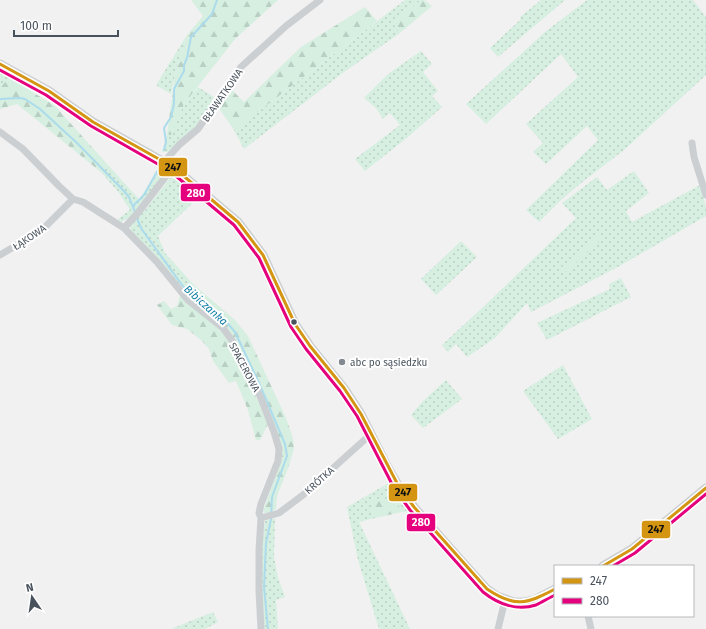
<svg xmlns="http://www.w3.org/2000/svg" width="706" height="629" font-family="'Fira Sans',sans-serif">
<defs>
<pattern id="grass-dots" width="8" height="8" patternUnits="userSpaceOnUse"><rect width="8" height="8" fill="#d6efe1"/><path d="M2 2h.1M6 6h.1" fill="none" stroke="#b9cfc3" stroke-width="1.8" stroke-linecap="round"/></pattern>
<pattern id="forest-firs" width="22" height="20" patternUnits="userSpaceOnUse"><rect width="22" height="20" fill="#d6efe1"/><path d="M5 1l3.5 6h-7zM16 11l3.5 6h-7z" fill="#b9cfc3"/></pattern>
</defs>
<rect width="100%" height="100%" fill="#f1f1f1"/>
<!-- grass -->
<path fill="url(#grass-dots)" d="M405,0H421L393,23L400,33L344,72L244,149L234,130Z
M541,0H565L498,57L490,48L521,19L520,17Z
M587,0H693L706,17V75L624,150L581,183L560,201L539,222L526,210L598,140L587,126L546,164L533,152L543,143L526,124L578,77L561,54L486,124L466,104L545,32Z
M187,35L175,75L171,94L156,85Z
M421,51L432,64L423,72L438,91L432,96L442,107L408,137L365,171L355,159L400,125L390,113L383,119L376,108L364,98L388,74Z
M0,73L10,78L0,87Z
M198,87L214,97L204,119L192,131L168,152H162L167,134H171L184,104Z
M108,165L139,199L161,168L165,171L143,203L132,216L121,222L118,219L130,210L119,193L102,173Z
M634,171L649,193L626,211L632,222L700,185L706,207V216L616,268L531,312L527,303L495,338L467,357L456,344L448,352L442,345L482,308L576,218L562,203L597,177L607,190Z
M176,176L199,197L158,236L165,253L193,284H185L184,289L132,233L130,227L136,218L145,210L170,178Z
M461,241L477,257L436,295L421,279Z
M621,278L631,297L547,340L537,323L610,289L609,284Z
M563,365L592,419L558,439L523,391Z
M446,380L462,399L423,428L411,415L422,402Z
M389,483L409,511L402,512L394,498L371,502L375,518L359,522L410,629H379L358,560L347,507Z
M275,518L274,557L278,578L285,597L276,600L278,629H263L261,550L265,521Z
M213,612L218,622L205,629H171Z"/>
<!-- forest -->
<path fill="url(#forest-firs)" d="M191,0H278L235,39L184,104L171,135L167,134L175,75L187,35L203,16Z
M421,0H424L432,6L400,33L393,23Z
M365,7L377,21L234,130L218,107L231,89L244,102L301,47Z
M10,78L55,106L108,165L102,173L17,104L0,109V87Z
M599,234L602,239L566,272L561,268Z
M185,284H193L235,320L248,336L286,418L293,438L294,449L287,471L277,496L276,509L267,515L263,511L282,459L236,342L229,330L184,289Z
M180,295L220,330L233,345L268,424L260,440H256L248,410L236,381L229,383L213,361L209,349L201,340L187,329L172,325L157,305L164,301L171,309L177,306Z
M394,497L402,512L375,518L371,502Z"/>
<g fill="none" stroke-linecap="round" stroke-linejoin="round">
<!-- stream -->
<path stroke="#acdbec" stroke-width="2" d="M0,99L20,98L25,99L40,109L77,143L123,190L129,197L135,212
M164,150L166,142L164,128L171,117L174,104V89L184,71V65L187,58L191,37L212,14L217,0
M133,206L144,195L159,168
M136,216L141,228L148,238L182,285L196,300L224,319L235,332L259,383L285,444L287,456L272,497L271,519L266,543L264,587L268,629"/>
<!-- minor -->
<path stroke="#cccfd2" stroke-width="7" d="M0,132L23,149L59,186L73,199L83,202L124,228L157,262L188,300L223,328L233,342L260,396L274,432L279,449L278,461L261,504L259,513L261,518L259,550V591L261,629
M692,143L694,157L706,195
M164,162L179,145L198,129L241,67L286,26L320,0
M124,228L137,214L173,167
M0,255L42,230L73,199
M261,518L279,513L303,495L371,434
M588,616L591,629
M498,629L505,600"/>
<!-- tertiary -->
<path stroke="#cccfd2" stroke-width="9" d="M0,64L49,91L93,122L173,167L238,222L263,255L295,324L310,346L344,388L361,414L386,464L398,485L414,507L458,557L487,589L497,596L514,602H524L534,600L555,589
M603,566L632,549L706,488"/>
<defs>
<path id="bus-1" d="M0,64L49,91L93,122L173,167L238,222L263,255L295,324L310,346L344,388L361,414L398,485L414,507L487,589C515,608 527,604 555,589
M603,566L632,549L706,488"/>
<path id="bus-2" d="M0,70L46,95L91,126L170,171L234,225L259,258L291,327L306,349L340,391L357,416L394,488L410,510L483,592C498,604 517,611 536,605C542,602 549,598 555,595
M613,566L635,553L706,494"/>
</defs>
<!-- bus-1 casing -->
<use href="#bus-1" stroke="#fff" stroke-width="6"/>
<!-- bus-2 casing -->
<use href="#bus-2" stroke="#fff" stroke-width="6"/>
<!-- bus-1 -->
<use href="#bus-1" stroke="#d49513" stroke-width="3"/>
<!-- bus-2 -->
<use href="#bus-2" stroke="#e5007d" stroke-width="3"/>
</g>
<!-- markers -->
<circle fill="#48525d" stroke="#fff" stroke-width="1.5" cx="294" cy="322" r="3.5"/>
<circle fill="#838a91" stroke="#fff" stroke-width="1.5" cx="342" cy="362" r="4"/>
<g text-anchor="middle" stroke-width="4" stroke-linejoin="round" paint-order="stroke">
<!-- street labels -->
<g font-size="10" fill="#48525d" stroke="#fff">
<text transform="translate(222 95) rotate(-55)" y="4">BŁAWATKOWA</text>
<text transform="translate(29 237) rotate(-34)" y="4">ŁĄKOWA</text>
<text transform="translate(245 367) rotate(62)" y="4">SPACEROWA</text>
<text transform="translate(319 480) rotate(-42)" y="4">KRÓTKA</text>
</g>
<!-- poi labels -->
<g font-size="10" fill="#48525d" stroke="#fff" text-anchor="start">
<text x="350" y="366">abc po sąsiedzku</text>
</g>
<!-- water labels -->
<g font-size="11" font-style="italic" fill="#117ea7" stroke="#fff">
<text transform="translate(206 305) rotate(42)" y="4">Bibiczanka</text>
</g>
</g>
<g stroke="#fff" stroke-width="1.5">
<rect x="158" y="157" width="30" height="20" rx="4" fill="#d49513"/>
<rect x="180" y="183" width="31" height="19" rx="4" fill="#e5007d"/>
<rect x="388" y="483" width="30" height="19" rx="4" fill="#d49513"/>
<rect x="406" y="513" width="30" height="19" rx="4" fill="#e5007d"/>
<rect x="641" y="520" width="30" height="19" rx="4" fill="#d49513"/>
</g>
<g font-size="11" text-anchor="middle" font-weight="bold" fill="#fff">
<text x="196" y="197">280</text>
<text x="421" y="526">280</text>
</g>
<g font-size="11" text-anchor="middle" font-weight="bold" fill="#111">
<text x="173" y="171">247</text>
<text x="403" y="496">247</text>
<text x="656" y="533">247</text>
</g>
<!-- legend -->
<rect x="554" y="565" width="140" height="52" fill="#ffffff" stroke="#b6babe"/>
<rect x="562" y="578" width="20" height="6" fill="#d49513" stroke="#b6babe"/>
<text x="590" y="585" font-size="12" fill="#48525d">247</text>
<rect x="562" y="598" width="20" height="6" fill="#e5007d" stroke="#b6babe"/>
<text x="590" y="605" font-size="12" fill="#48525d">280</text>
<!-- north arrow -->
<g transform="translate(32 597) rotate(347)" stroke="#ffffff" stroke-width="3" paint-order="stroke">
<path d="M0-3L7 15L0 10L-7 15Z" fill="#48525d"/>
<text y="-6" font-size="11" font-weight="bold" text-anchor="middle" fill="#48525d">N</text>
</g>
<!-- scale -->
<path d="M14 30v6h104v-6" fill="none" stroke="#48525d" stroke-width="2"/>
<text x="20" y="30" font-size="12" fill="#48525d" stroke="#ffffff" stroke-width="3" paint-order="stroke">100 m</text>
</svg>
